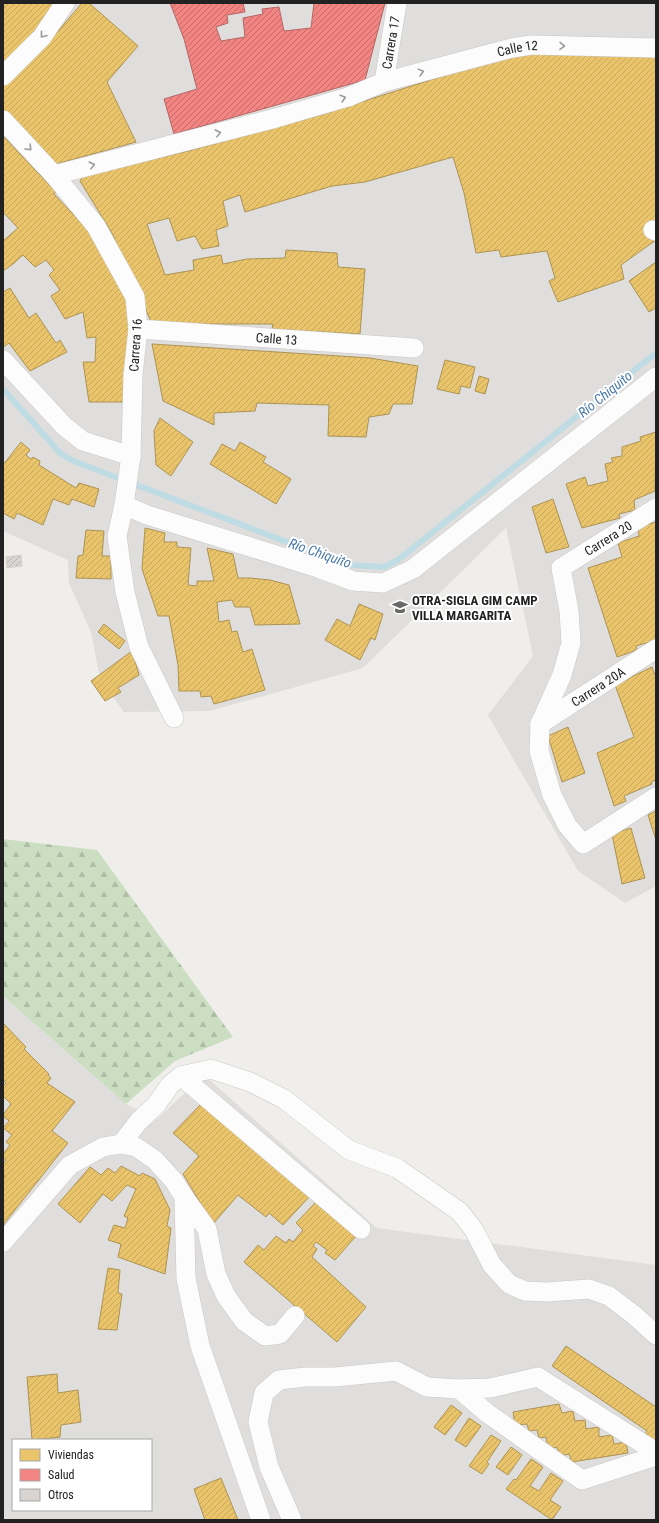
<svg xmlns="http://www.w3.org/2000/svg" width="659" height="1523" font-family="'Roboto Condensed',sans-serif">
<defs>
<pattern id="forest-firs" width="22" height="20" patternUnits="userSpaceOnUse"><rect width="22" height="20" fill="#cbdec1"/><path d="M5 1l3.5 6h-7zM16 11l3.5 6h-7z" fill="#aebea6"/></pattern>
<pattern id="homes-hatch" width="6" height="6" patternUnits="userSpaceOnUse"><rect width="6" height="6" fill="#e9c46a"/><path d="M-1 1l2-2M0 6l6-6M5 7l2-2" fill="none" stroke="#c8a85c"/></pattern>
<pattern id="health-hatch" width="6" height="6" patternUnits="userSpaceOnUse"><rect width="6" height="6" fill="#f28482"/><path d="M-1 1l2-2M0 6l6-6M5 7l2-2" fill="none" stroke="#c46c6a"/></pattern>
<pattern id="building-hatch" width="6" height="6" patternUnits="userSpaceOnUse"><rect width="6" height="6" fill="#d7d4d2"/><path d="M-1 1l2-2M0 6l6-6M5 7l2-2" fill="none" stroke="#b8b6b4"/></pattern>
</defs>
<rect width="100%" height="100%" fill="#f0eeeb"/>
<!-- residential -->
<path fill="#dfdedc" fill-rule="evenodd" d="M3,3H656V886L625,903L578,871L488,715L533,656L506,528L363,668L210,711L124,712L100,679L91,632L69,583L68,560L3,531Z
M3,996L126,1104L157,1119L204,1075L377,1228L656,1265V1520H3ZM13,1440H151V1510H13Z"/>
<!-- forest -->
<path fill="url(#forest-firs)" d="M3,839L97,850L233,1037L175,1061L126,1104L3,996Z"/>
<!-- homes -->
<path fill="url(#homes-hatch)" stroke="#ad9354" d="M3,3H55V7L14,54L3,64Z
M82,3H89L138,46L107,82L136,142L56,164L3,109V85L47,44Z
M527,54L656,57V240L621,265L624,279L558,302L549,281L555,278L547,251L501,257L499,250L476,253L464,193L453,157L365,182L332,186L245,212L240,195L223,201L228,226L216,230L219,246L202,249L195,236L177,241L169,218L147,224L165,275L194,270L193,260L221,255L223,264L247,259L285,258L286,250L337,253L338,267L365,269L360,334L272,329L273,324H152L112,233L80,181L83,176L188,151L317,116L462,70Z
M3,136L56,192L54,194L89,231L127,300L131,328L129,402H89L83,362H95L96,337L87,338L83,312L65,319L51,296L60,290L49,275L54,270L46,260L35,267L23,255L13,264L3,271V241L18,228L3,212Z
M656,262V308L649,312L629,281Z
M10,288L29,318L36,313L56,343L60,340L67,352L30,371L9,343L3,347V292Z
M152,344L370,358L418,366L412,404H393L389,414L369,417L366,437L328,436L329,405L257,403L255,411L214,413V425L163,401Z
M445,360L475,367L470,388L461,386L459,394L437,389Z
M479,376L489,379L485,394L475,391Z
M160,418L193,442L171,476L156,465L154,431Z
M656,432L655,491L634,500L635,510L619,514L620,518L582,528L566,484L585,477L588,486L608,481L605,464L613,462L611,458L622,456V447L641,441L640,437Z
M21,442L30,450L26,455L31,459L33,457L40,461L39,465L76,488L79,483L99,489L94,507L72,499L69,505L53,499L43,525L17,513L14,519L3,513V465Z
M240,442L266,457L263,462L291,479L276,504L210,464L222,444L235,451Z
M553,499L569,547L546,553L532,507Z
M656,522V633L655,634L656,640L636,646L637,650L617,657L588,568L622,557L618,543L639,536L638,527Z
M145,528L165,533L164,542H177V547L191,548L188,585L197,586V581H214L207,548L233,554L238,578H250L270,580L289,585L300,624L255,625L250,607H235L232,600L217,602L219,622L229,620L232,632L237,631L243,652L252,649L265,690L214,704L211,696L201,697L200,691H179L178,665L169,616H158L142,569Z
M86,530L104,531L102,556H111V579L76,578L78,556L83,555Z
M359,604L383,614L375,640L371,638L360,660L325,640L337,619L350,626Z
M104,624L125,641L119,649L98,632Z
M132,651L139,675L118,688L121,692L105,701L91,681Z
M652,667L656,678V780L651,782L652,784L624,796L626,801L614,806L597,753L634,737L615,685Z
M568,727L585,773L562,782L548,736Z
M656,811V840L648,815Z
M631,828L645,878L622,884L612,834Z
M3,1023L26,1047L24,1049L49,1074L48,1075L51,1078L47,1083L75,1102L52,1131L68,1143L3,1225H5L3,1227V1179L5,1176L3,1174V1164L6,1160L3,1157V1154L10,1145L6,1142L12,1135L3,1128L9,1121L3,1116V1115L11,1104L3,1096V1086L6,1083L3,1079Z
M201,1104L309,1197L283,1225L269,1213L266,1217L238,1195L213,1224L183,1174L199,1156L173,1133Z
M121,1166L140,1176L142,1173L155,1179L170,1210L167,1226L171,1228L165,1274L118,1257L121,1244L108,1240L114,1225L125,1228L128,1218L124,1216L136,1189L127,1185L112,1201L103,1194L80,1223L58,1204L90,1167L101,1175L108,1168L115,1173Z
M316,1202L356,1236L335,1260L325,1253L327,1250L316,1242L313,1246L317,1249L312,1257L366,1307L337,1342L244,1262L258,1245L264,1250L276,1236L286,1243L289,1239L293,1242L303,1230L296,1223Z
M108,1268L120,1270L118,1293L122,1294L117,1330L98,1329Z
M566,1346L656,1407V1441L645,1435L647,1431L552,1366Z
M57,1374L58,1393L78,1390L81,1422L61,1425L60,1437L32,1440L27,1377Z
M559,1404L562,1413L573,1411L575,1421L585,1420L586,1429L599,1427V1437L612,1435L614,1444L626,1442L628,1453L572,1462L569,1454L560,1456L557,1447L548,1449L546,1437L539,1438L537,1430L529,1431L527,1424L515,1425L513,1412Z
M451,1405L462,1413L445,1435L434,1427Z
M469,1418L481,1426L466,1447L455,1440Z
M491,1435L501,1441L487,1462L489,1464L482,1474L469,1466Z
M511,1447L522,1455L508,1475L496,1467Z
M531,1459L543,1467L530,1486L539,1491L551,1473L563,1481L550,1500L561,1507L552,1520L506,1489L514,1479L516,1480Z
M221,1478L238,1520H205L194,1489Z"/>
<!-- health -->
<path fill="url(#health-hatch)" stroke="#b46765" d="M170,3H243L245,12L227,15L228,23L216,27L221,41L245,37L243,18L263,14L262,9L279,7L284,31L311,28L314,3H385L365,80L174,134L164,99L197,89L184,39Z"/>
<g fill="none" stroke-linecap="round" stroke-linejoin="round">
<!-- stream -->
<path stroke="#bfdbe3" stroke-width="6" d="M3,389L61,454L73,461L348,565L384,567L398,560L656,353"/>
</g>
<!-- building -->
<path fill="url(#building-hatch)" stroke="#d3d0cc" d="M21,555L22,566L7,568L6,557Z"/>
<g fill="none" stroke-linecap="round" stroke-linejoin="round">
<defs>
<g id="street">
<path d="M3,76L42,37L65,3"/>
<path id="s1" d="M384,82L397,3"/>
<path d="M3,120L54,175L96,226L135,297L138,329L133,375L131,456L124,505L147,515L318,568L353,581L383,583L413,569L656,377"/>
<path id="s2" d="M54,175L276,118L348,97L384,82L512,48L531,45L656,48"/>
<path d="M653,230L656,231"/>
<path id="s3" d="M138,329L414,348"/>
<path d="M3,360L64,426L83,441L131,456"/>
<path d="M124,505L117,536L125,592L139,647L174,718"/>
<path d="M656,508L561,568L569,611L571,643L562,675L540,724L539,751L552,795L567,825L583,844L656,797"/>
<path id="s4" d="M540,724L656,649"/>
<path d="M181,1076L361,1229"/>
<path d="M121,1144L139,1121L156,1105L170,1085L181,1076L211,1069L250,1082L284,1099L349,1150L397,1168L460,1212L474,1230L492,1265L509,1284L525,1291L547,1292L589,1289L609,1296L634,1315L656,1335"/>
<path d="M184,1197L207,1229L216,1274L226,1296L244,1321L265,1336L280,1334L295,1316"/>
<path d="M3,1242L70,1165L103,1147L121,1144L136,1147L155,1160L174,1181L184,1197L186,1278L200,1346L261,1520"/>
<path d="M459,1389L487,1413L582,1480L656,1456"/>
<path d="M292,1520L269,1467L258,1422L264,1393L279,1380L305,1377H335L396,1371L427,1387L459,1389L490,1388L538,1377L656,1452"/>
</g>
</defs>
<!-- street casing -->
<use href="#street" stroke="#c9c8c7" stroke-width="20"/>
<!-- street -->
<use href="#street" stroke="#fdfcfc" stroke-width="19"/>
</g>
<!-- one-way arrows -->
<defs><path id="oneway-chevron" d="M-2-3.5L2.5 0L-2 3.5" fill="none" stroke-width="1.6" stroke-linecap="round" stroke-linejoin="round"/></defs>
<g stroke="#9a9a9a">
<use href="#oneway-chevron" transform="translate(43 35) rotate(128)"/>
<use href="#oneway-chevron" transform="translate(562 46) rotate(1)"/>
<use href="#oneway-chevron" transform="translate(421 72) rotate(-15)"/>
<use href="#oneway-chevron" transform="translate(343 98) rotate(-17)"/>
<use href="#oneway-chevron" transform="translate(218 133) rotate(-14)"/>
<use href="#oneway-chevron" transform="translate(29 148) rotate(47)"/>
<use href="#oneway-chevron" transform="translate(92 165) rotate(-14)"/>
</g>
<!-- icons -->
<defs>
<symbol id="school-bare" viewBox="-9 -9 18 18"><path d="M0-5L7-2L0 1L-7-2ZM-4 1L0 2.5L4 1V4Q0 6-4 4Z" fill="#6a6968" stroke="#fff" stroke-width="2.5" paint-order="stroke"/></symbol>
</defs>
<g fill-rule="evenodd">
<use href="#school-bare" x="389" y="596" width="22" height="22"/>
</g>
<g text-anchor="middle" stroke-width="4" stroke-linejoin="round" paint-order="stroke">
<!-- street labels -->
<g font-size="13" fill="#222" stroke="#fff">
<text dy="5" stroke="none"><textPath href="#s1" startOffset="40">Carrera 17</textPath></text>
<text dy="5" stroke="none"><textPath href="#s2" startOffset="481">Calle 12</textPath></text>
<text dy="5" stroke="none"><textPath href="#s3" startOffset="139">Calle 13</textPath></text>
<text transform="translate(135 345) rotate(-86)" y="5">Carrera 16</text>
<text transform="translate(608 538) rotate(-32)" y="5">Carrera 20</text>
<text dy="5" stroke="none"><textPath href="#s4" startOffset="69">Carrera 20A</textPath></text>
</g>
<!-- poi labels -->
<g font-size="13" font-weight="bold" fill="#222" stroke="#fff" text-anchor="start">
<text x="412" y="605">OTRA-SIGLA GIM CAMP<tspan x="412" dy="15">VILLA MARGARITA</tspan></text>
</g>
<!-- water labels -->
<g font-size="14" font-style="italic" fill="#4a7aab" stroke="#fff">
<text transform="translate(605 394) rotate(-39)" y="5">Río Chiquito</text>
<text transform="translate(320 553) rotate(19)" y="5">Río Chiquito</text>
</g>
</g>
<!-- border -->
<rect width="659" height="1523" fill="none" stroke="#222222" stroke-width="8"/>
<!-- legend -->
<rect x="12" y="1439" width="140" height="72" fill="#ffffff" stroke="#a7a7a7"/>
<rect x="20" y="1449" width="20" height="12" fill="#e9c46a" stroke="#a7a7a7"/>
<text x="48" y="1459" font-size="12" fill="#222222">Viviendas</text>
<rect x="20" y="1469" width="20" height="12" fill="#f28482" stroke="#a7a7a7"/>
<text x="48" y="1479" font-size="12" fill="#222222">Salud</text>
<rect x="20" y="1489" width="20" height="12" fill="#d7d4d2" stroke="#a7a7a7"/>
<text x="48" y="1499" font-size="12" fill="#222222">Otros</text>
</svg>
